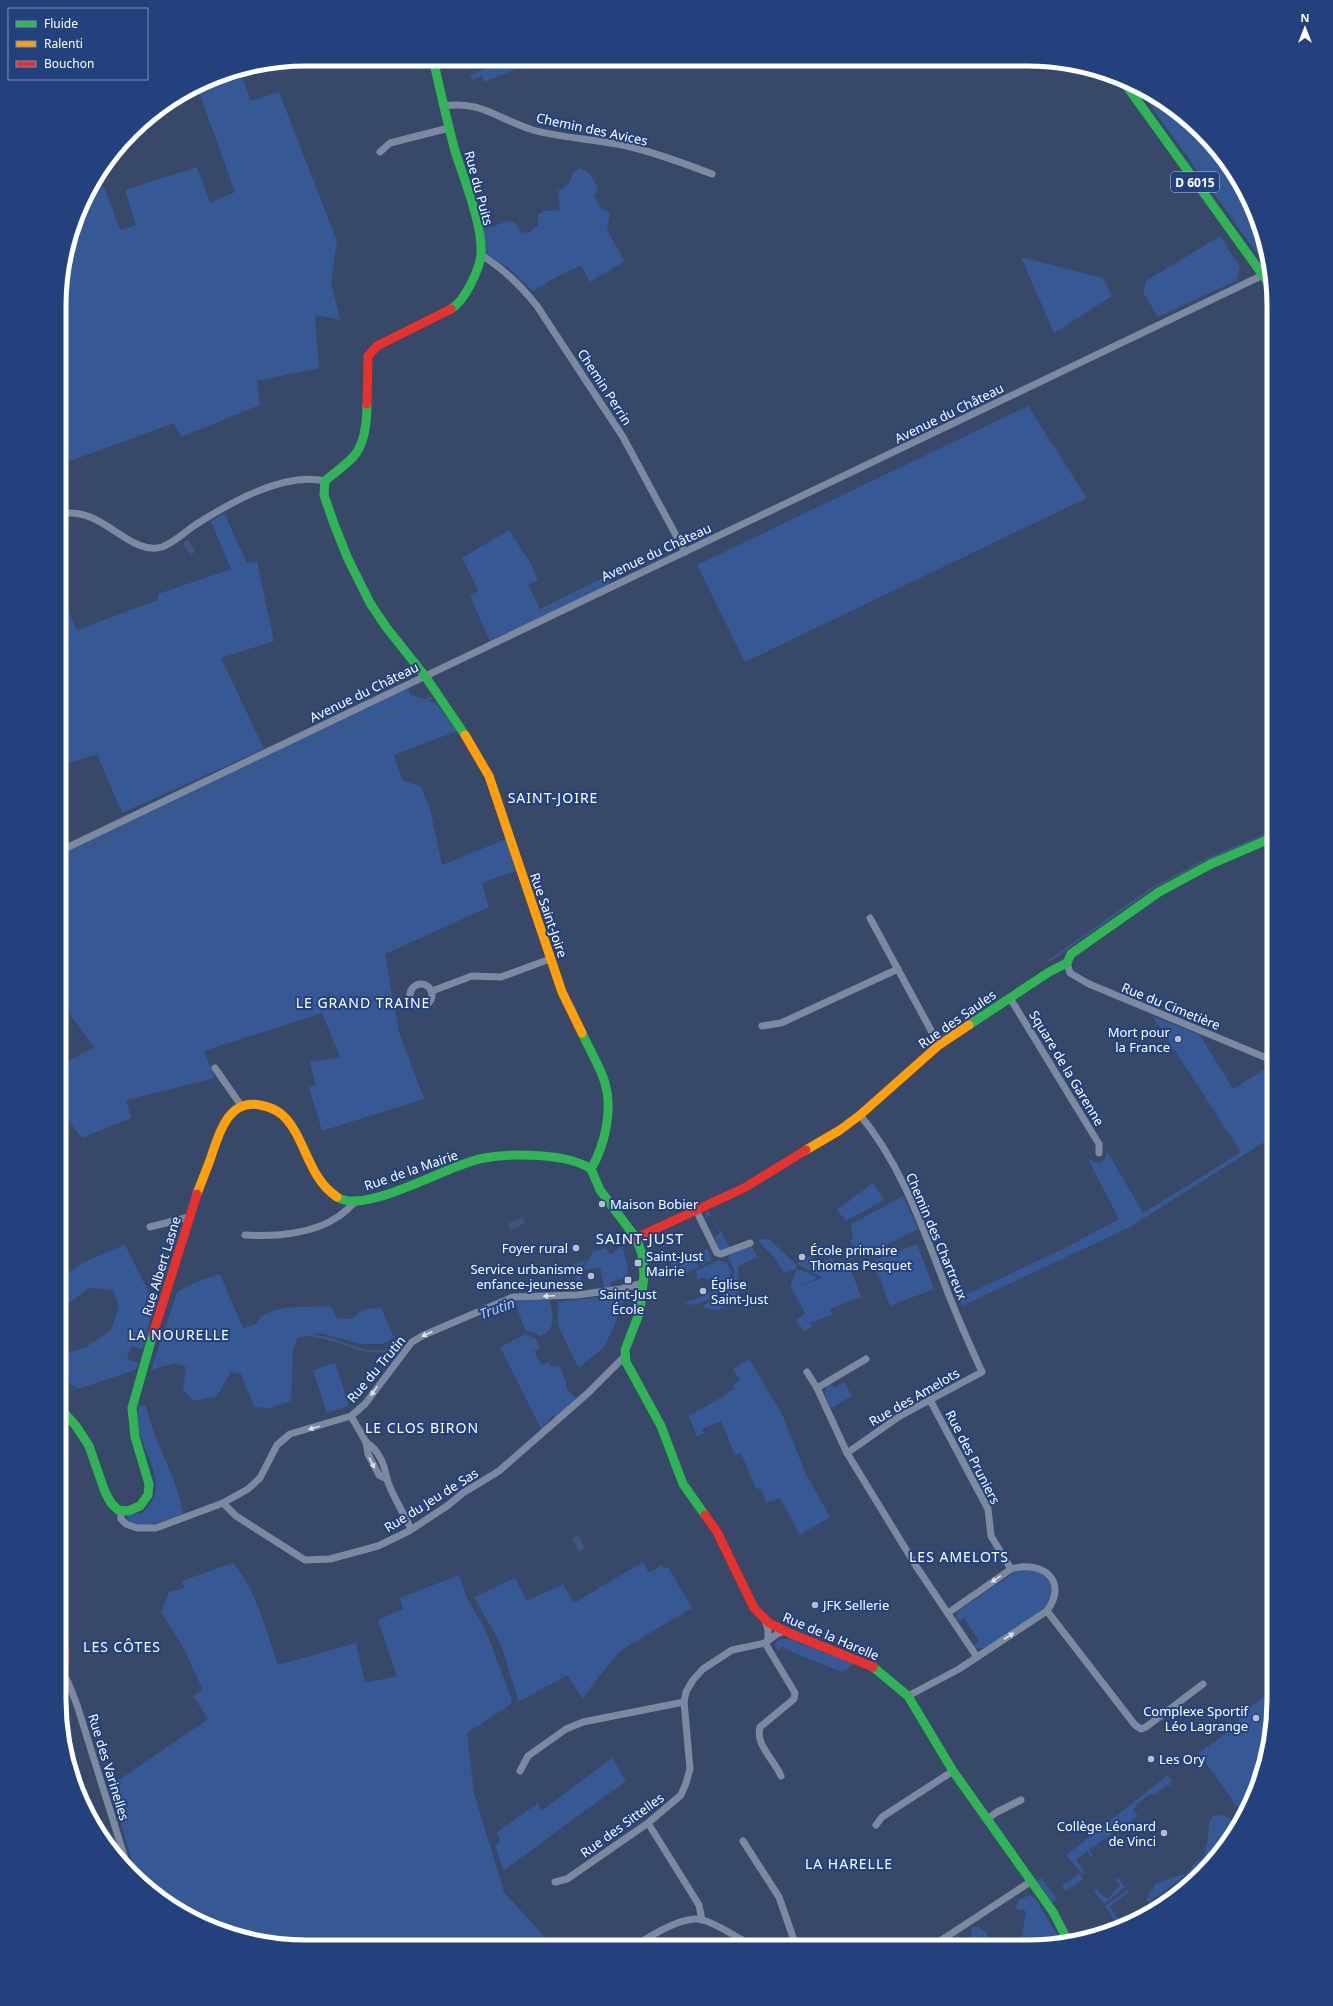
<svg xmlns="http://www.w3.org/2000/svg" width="1333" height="2006" font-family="'Noto Sans',sans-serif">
<rect width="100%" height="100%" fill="#374869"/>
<g fill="#365894">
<path d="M503,60H538L484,82L482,76L472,80L470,76Z"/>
<path d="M240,72L251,101L279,92L337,241L331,282L340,320L322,316L315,317L319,368L257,381L260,405L181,437L174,423L70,461L64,453L61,442V274L85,197L90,190L104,186L120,230L136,225L125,190L197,167L210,203L235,192L197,87L212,78Z"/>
<path d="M1137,87L1177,110L1182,115L1256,216L1266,266Z"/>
<path d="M580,168L590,174L598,189L594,195L601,208L610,213L607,230L625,261L590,282L581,266L558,276L533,291L507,267L486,254L483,229C494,227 503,221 514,221L521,232L529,233L538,225V214L545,211L560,210L558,191L569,184L573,172Z"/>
<path d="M1220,236L1240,267L1236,281L1158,317L1143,292L1146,281Z"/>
<path d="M1021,257L1103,278L1112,296L1054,333Z"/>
<path d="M1028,406L1087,498L745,662L697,565Z"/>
<path d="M224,513L247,563L257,562L274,641L221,658L264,749L122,813L97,754L60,766L61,596L77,630L158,600V594L231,569L211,521Z"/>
<path d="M509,530L531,564L538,580L528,585L540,609L607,576L610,584L490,641L470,596L478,590L462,558Z"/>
<path d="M409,688V694L437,704L457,731L394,755L402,780L421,787L430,809L442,865L506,839L516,871L482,883L489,907L385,954L399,1032L424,1099L322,1131L309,1087L315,1085L310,1062L340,1057L322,1013L204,1051L215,1078L126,1100L131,1118L82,1138L60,1110V1066L94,1047L60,1002V855Z"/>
<path d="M1152,1016L1200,1035L1233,1089L1271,1065L1274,1066V1136L1130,1227L962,1306L959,1298L1065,1248L1119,1219L1088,1159L1099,1163L1105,1159L1107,1151L1143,1213L1241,1152Z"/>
<path d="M873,1183L884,1200L846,1221L837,1210Z"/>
<path d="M903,1196L918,1229L861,1258L850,1241L853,1238L851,1224Z"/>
<path d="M709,1211L731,1249L723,1252L718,1250L715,1236L720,1233L711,1215L705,1218V1213Z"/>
<path d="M762,1239H769L796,1264L797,1269L784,1273L773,1256L758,1241Z"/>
<path d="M917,1244L934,1289L890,1306L873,1261Z"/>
<path d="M125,1245L154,1303L143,1349L131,1346L127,1359L139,1363L135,1370L78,1389L62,1378L59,1380L60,1355L86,1347L111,1330L119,1307L113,1290L89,1288L67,1304L60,1306V1279C78,1264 102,1253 125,1245Z"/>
<path d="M751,1245L758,1257L738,1266L739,1294L723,1304L724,1308L718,1310L704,1308V1305L721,1295L734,1282V1269L728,1259L729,1255Z"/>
<path d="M622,1246L627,1264L628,1277L610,1282L611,1286L604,1288L600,1267L581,1271L594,1251L606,1248L610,1255Z"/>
<path d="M706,1248L712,1260L702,1265L693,1256L705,1251Z"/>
<path d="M810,1256H813L812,1261L818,1265L831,1258L836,1262L835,1269L838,1272L850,1267L861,1297L830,1309L832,1315L810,1323L812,1327L804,1331L796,1320L805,1313L790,1286L796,1271L801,1270L818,1278L797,1287L822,1278L798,1264L800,1261Z"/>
<path d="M677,1257L680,1263L691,1258L699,1267L684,1274L679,1265L672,1268L670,1261Z"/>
<path d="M586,1260L579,1272L584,1291L579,1292L572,1265Z"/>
<path d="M719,1260L726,1263L731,1270L728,1284C717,1296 703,1305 686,1305L685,1303L720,1289L715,1276L706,1280L705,1277L697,1280L696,1271Z"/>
<path d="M220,1274L243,1328L256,1324C267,1302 310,1308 331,1306L337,1318L351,1319L363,1310L381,1307L394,1338L382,1344H360L320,1333L298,1338L293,1349L291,1401L270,1408L254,1407L241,1374L231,1372L217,1396L194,1401L183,1390L186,1367L175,1363L151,1370L177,1292L198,1281Z"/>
<path d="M627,1291L614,1327L604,1347L580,1367L577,1365L561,1332L558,1324V1302L592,1298Z"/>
<path d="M526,1300H550C552,1317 558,1327 541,1336L525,1330L515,1302Z"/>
<path d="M526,1334L536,1339L540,1348L534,1351L542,1365L548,1362L551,1367L560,1366L566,1382L567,1389L577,1399L557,1417L552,1416L542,1431L500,1347Z"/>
<path d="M749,1359L782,1414L805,1472L830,1517L800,1535L780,1498L766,1503L762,1491L755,1487L741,1453L735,1455L721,1421L702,1429L704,1433L697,1437L689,1416L735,1389L733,1385L740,1380L733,1369Z"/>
<path d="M335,1363L349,1406L327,1413L313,1370Z"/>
<path d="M844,1382L852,1396L831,1408L825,1395L826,1388L831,1383L834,1388Z"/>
<path d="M139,1405L146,1406C154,1443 177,1476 183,1514C170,1518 135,1535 127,1517L130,1514L142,1513C174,1484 141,1454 137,1421C136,1416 138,1410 139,1405Z"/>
<path d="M643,1562L649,1573L662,1565L664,1569L668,1567L692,1608L620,1651L593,1684L583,1699L567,1675L519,1702L501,1645L474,1597L515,1578L527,1601L563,1584L574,1603Z"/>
<path d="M232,1563C254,1583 268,1636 278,1665L356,1643L365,1683L397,1676L378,1620L403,1609L400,1598L459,1575L467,1598L486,1631L512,1700L511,1704L467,1733L474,1793L504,1892L553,1946L274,1945L212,1928L156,1896L136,1876L110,1786L208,1719L193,1696L203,1690L182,1645L161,1612L169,1592L184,1588L182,1581Z"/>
<path d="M1027,1568L1047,1575C1050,1583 1054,1591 1051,1599C1045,1613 999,1639 984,1648H976L973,1645L979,1641L964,1618L958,1622L956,1616L958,1611L1017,1571Z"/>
<path d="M781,1639H790L854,1664L842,1672L794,1653L783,1647L777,1651L775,1645L776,1642Z"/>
<path d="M1273,1690V1716L1255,1794L1243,1815L1199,1753L1233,1728L1239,1721V1715Z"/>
<path d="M612,1758L626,1781L503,1871L495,1845L500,1841L497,1832L537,1804L542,1810Z"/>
<path d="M1168,1775L1173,1783L1169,1782L1171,1786L1167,1785L1154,1795L1152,1793L1135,1805L1136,1807L1133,1810L1138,1816L1089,1850L1093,1855L1091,1857L1087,1851L1076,1860L1084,1872L1082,1874L1066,1855Z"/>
<path d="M1221,1815L1230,1818L1237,1826L1225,1847L1149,1902L1146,1899L1156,1883L1187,1873L1196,1862L1203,1857L1208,1840L1209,1822L1213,1816Z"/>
<path d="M1079,1873L1083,1879L1066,1891L1062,1886Z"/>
<path d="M1041,1878L1057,1899L1053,1903L1037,1881Z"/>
<path d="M1118,1878L1125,1887L1104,1904L1094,1891L1096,1888L1102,1895L1108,1899L1120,1885L1115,1880Z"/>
<path d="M1128,1890L1129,1892L1109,1907L1119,1920L1116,1922L1105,1906Z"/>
<path d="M1030,1895L1036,1899L1060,1940L1020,1947L1026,1911L1016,1909L1018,1900Z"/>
<path d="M972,1927H979L987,1934V1947H980V1941L970,1940Z"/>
<path d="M958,1935L960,1938L959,1947H940Z"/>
</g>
<g fill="#3f5680">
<path d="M187,540L189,541L195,551L191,556L184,546V542Z"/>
<path d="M522,1217L525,1223L511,1230L508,1224Z"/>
<path d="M578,1535L585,1548L579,1552L572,1538Z"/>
</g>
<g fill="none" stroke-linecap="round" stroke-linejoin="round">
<g stroke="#3f5680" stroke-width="2.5">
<path d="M60,861L324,737L353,724L381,718L389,712L431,698"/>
<path d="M1049,961L1151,889L1206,860L1274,831"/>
<path d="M299,1333L326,1338L366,1351H391L400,1348"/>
<path d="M59,1367C71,1367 82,1372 94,1369C106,1365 113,1353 127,1354"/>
</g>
<g stroke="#7c89a0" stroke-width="7">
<path d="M444,106C482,100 499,120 533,130C565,139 599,139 631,147C659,154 686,164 712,174"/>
<path d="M380,152L390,143L449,128"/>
<path d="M481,255C503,268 521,286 537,306L623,437L685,552"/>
<path d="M61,514C102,505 129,557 162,547C173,543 185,532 195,525C228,504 284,471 325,481"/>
<path d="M60,851L1263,275"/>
<path d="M870,918L939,1045"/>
<path d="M1067,963L1070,973L1089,984L1274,1061"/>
<circle cx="421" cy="995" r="11"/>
<path d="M432,991L472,976L501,977L550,959"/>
<path d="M1010,998L1099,1144V1153"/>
<path d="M762,1026L781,1023L898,969"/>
<path d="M215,1068L242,1107"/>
<path d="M860,1115C901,1164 922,1226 945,1285C956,1315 969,1343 982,1372L900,1416L847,1453L916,1566L977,1657"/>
<path d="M696,1210L717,1253L721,1254L750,1243"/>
<path d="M150,1227L189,1217"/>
<path d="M245,1235C275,1237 314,1234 339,1216C345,1212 350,1207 355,1202"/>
<path d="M807,1372L817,1388L847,1453"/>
<path d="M817,1388L866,1359"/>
<path d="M930,1400L988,1509L991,1536L1011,1569"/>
<path d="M351,1416L366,1442L368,1454L379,1475L387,1479"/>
<path d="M366,1442C379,1451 384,1463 387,1479C389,1489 406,1518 411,1529"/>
<path d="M223,1503L236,1516L305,1560L330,1559L378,1546L409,1531L447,1506L463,1493L499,1471L588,1393L625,1356"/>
<path d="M121,1510V1519L126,1524L137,1528H156L223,1503L248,1489L260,1478L277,1445L290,1434L351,1416L365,1404L412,1342L424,1335L513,1297L577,1295L621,1289L643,1283"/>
<path d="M1047,1611L1135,1725L1141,1729L1146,1727L1203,1684"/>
<path d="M765,1619L768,1630V1640"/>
<path d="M765,1643L795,1693L794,1699L760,1727C755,1745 774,1759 781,1776"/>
<path d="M63,1674L68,1682L77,1705L128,1868"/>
<path d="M908,1696L959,1669L1047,1611C1069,1580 1042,1560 1011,1569L948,1613"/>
<path d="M520,1771L528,1756L566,1729L583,1722L684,1702L686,1692L693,1680L703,1669L732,1650L765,1643L777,1634L785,1631"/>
<path d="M987,1819L997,1812L1021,1800"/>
<path d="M648,1823L699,1905L702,1920"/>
<path d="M876,1825L882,1817L953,1771"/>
<path d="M743,1841L779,1897L796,1946"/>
<path d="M555,1882L567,1879L648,1823L681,1795L686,1783L690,1769L684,1702"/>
<path d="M635,1946C650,1936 685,1914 703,1920C720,1925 737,1938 753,1946"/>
<path d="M931,1947L1030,1882"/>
</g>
<g stroke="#30b455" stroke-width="9">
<path d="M433,59C440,90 447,121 455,151C464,179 483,226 481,254C480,269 464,302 451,309"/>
<path d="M1121,78L1270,285"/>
<path d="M367,404C367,420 365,443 354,456C346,465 334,473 325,481L324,495L334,524L348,559L370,603L386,627L425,676L465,735"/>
<path d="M969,1025L1049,972L1067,963L1071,954L1159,892L1211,864L1274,837"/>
<path d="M582,1033C589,1049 600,1066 605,1083C613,1110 605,1145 591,1169"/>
<path d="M591,1169L600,1190L636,1238L642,1254L644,1275L640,1311L625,1350L626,1362L661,1426L683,1484L705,1515"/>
<path d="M337,1197C366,1216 450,1163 484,1158C512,1153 567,1153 591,1169"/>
<path d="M59,1407L76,1426L89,1446L105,1492L111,1503L118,1510L128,1511L140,1506L148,1495L149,1484L135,1437L132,1408L153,1334"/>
<path d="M873,1667L908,1696L953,1771L1053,1912L1067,1939"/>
</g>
<g stroke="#ff9f0a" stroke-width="9">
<path d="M465,735L489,776L562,992L582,1033"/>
<path d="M806,1150L840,1130L860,1115L939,1045L969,1025"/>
<path d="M197,1194C201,1183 206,1171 210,1160C218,1137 227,1098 260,1105C276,1108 285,1115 293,1128C308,1152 312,1180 337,1197"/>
</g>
<g stroke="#e5322d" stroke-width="9">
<path d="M367,404L368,356L377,346L451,309"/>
<path d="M636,1238L744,1188L806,1150"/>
<path d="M153,1334L197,1194"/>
<path d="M705,1515L717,1532L754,1608L769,1623L789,1633L873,1667"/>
<path d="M59,1620C69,1647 64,1674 59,1701"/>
</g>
</g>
<defs><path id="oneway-solid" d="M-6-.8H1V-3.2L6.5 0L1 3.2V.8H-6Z"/></defs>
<g fill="#dee2e7">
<use href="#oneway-solid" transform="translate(549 1296) rotate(178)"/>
<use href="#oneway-solid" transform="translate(427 1334) rotate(155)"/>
<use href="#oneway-solid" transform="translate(374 1391) rotate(125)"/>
<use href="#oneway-solid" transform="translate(314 1428) rotate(164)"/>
<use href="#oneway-solid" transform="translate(372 1463) rotate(62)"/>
<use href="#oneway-solid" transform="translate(996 1579) rotate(146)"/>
<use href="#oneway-solid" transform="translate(1009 1636) rotate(-33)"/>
</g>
<g fill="#b9bfca" stroke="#23427d" stroke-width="1.5">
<circle cx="1178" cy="1039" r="4"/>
<circle cx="602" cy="1204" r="4"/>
<circle cx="576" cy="1248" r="4"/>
<circle cx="802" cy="1257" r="4"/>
<rect x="634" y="1259" width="8" height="8" rx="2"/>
<circle cx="591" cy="1276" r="4"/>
<rect x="624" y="1276" width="8" height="8" rx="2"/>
<circle cx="703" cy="1291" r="4"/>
<circle cx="815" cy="1605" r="4"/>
<circle cx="1256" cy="1718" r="4"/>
<circle cx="1151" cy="1759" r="4"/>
<circle cx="1164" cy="1833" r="4"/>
</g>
<g text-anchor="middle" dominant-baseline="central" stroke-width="4" stroke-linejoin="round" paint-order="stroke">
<rect fill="#23427d" stroke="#bdc6d8" stroke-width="1" x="1171" y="172" width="48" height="20" rx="3"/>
<g font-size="12" font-weight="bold" fill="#fff">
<text x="1195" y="182">D 6015</text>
</g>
<g font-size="13" fill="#fff" stroke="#23427d">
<text transform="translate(592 129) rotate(12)">Chemin des Avices</text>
<text transform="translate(479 188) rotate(75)">Rue du Puits</text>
<text transform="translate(605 387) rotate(57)">Chemin Perrin</text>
<text transform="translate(949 413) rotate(-26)">Avenue du Château</text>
<text transform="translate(656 552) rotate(-25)">Avenue du Château</text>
<text transform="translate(364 692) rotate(-26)">Avenue du Château</text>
<text transform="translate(549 915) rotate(71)">Rue Saint-Joire</text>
<text transform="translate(1171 1006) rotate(22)">Rue du Cimetière</text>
<text transform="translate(957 1019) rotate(-35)">Rue des Saules</text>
<text transform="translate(1067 1068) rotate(59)">Square de la Garenne</text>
<text transform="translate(411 1170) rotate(-19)">Rue de la Mairie</text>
<text transform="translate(937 1236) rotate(67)">Chemin des Chartreux</text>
<text transform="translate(161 1266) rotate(-73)">Rue Albert Lasne</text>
<text transform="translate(376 1369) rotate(-50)">Rue du Trutin</text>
<text transform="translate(914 1397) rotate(-30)">Rue des Amelots</text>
<text transform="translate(973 1457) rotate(63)">Rue des Pruniers</text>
<text transform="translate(431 1500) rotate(-32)">Rue du Jeu de Sas</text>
<text transform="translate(831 1636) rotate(23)">Rue de la Harelle</text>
<text transform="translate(109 1767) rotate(73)">Rue des Varinelles</text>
<text transform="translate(622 1825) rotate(-36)">Rue des Sittelles</text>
</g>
<g font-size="13" fill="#fff" stroke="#23427d" text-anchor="start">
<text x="1170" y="1032" text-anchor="end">Mort pour<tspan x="1170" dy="15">la France</tspan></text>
<text x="610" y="1204">Maison Bobier</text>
<text x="568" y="1248" text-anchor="end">Foyer rural</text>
<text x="810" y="1250">École primaire<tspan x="810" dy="15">Thomas Pesquet</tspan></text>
<text x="646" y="1256">Saint-Just<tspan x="646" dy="15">Mairie</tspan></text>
<text x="583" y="1269" text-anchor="end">Service urbanisme<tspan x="583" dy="15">enfance-jeunesse</tspan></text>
<text x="711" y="1284">Église<tspan x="711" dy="15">Saint-Just</tspan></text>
<text x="628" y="1294" text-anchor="middle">Saint-Just<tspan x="628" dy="15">École</tspan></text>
<text x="823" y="1605">JFK Sellerie</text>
<text x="1248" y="1711" text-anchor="end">Complexe Sportif<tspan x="1248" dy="15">Léo Lagrange</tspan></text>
<text x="1159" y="1759">Les Ory</text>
<text x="1156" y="1826" text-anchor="end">Collège Léonard<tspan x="1156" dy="15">de Vinci</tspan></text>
</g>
<g font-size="14" letter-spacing="1" fill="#fff" stroke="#23427d">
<text x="553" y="797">SAINT-JOIRE</text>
<text x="363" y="1002">LE GRAND TRAINE</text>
<text x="179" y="1334">LA NOURELLE</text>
<text x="422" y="1427">LE CLOS BIRON</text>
<text x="959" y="1556">LES AMELOTS</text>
<text x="122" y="1646">LES CÔTES</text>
<text x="849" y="1863">LA HARELLE</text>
</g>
<g font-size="14" font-style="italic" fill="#b2c8ed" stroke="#23427d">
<text transform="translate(497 1308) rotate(-20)">Trutin</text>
</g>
<g font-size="15" letter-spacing="1" fill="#fff" stroke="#23427d">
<text x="640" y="1238">SAINT-JUST</text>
</g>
</g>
<path d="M0 0H1333V2006H0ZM306 66H1027A240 240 0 0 1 1267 306V1700A240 240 0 0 1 1027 1940H306A240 240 0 0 1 66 1700V306A240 240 0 0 1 306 66Z" fill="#23427d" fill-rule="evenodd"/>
<path fill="none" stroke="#fff" stroke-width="5" d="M306 66H1027A240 240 0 0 1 1267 306V1700A240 240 0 0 1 1027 1940H306A240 240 0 0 1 66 1700V306A240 240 0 0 1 306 66Z"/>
<rect x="8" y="8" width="140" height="72" fill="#23427d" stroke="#7b8eb1"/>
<rect x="16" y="21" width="20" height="6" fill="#30b455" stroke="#7b8eb1"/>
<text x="44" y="28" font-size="12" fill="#ffffff">Fluide</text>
<rect x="16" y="41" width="20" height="6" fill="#ff9f0a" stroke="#7b8eb1"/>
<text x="44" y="48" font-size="12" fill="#ffffff">Ralenti</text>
<rect x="16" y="61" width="20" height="6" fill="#e5322d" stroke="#7b8eb1"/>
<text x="44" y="68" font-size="12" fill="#ffffff">Bouchon</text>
<g transform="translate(1305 28)" stroke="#23427d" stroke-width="3" paint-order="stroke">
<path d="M0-3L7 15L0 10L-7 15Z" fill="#ffffff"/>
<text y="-6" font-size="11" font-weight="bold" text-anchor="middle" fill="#ffffff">N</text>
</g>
</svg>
